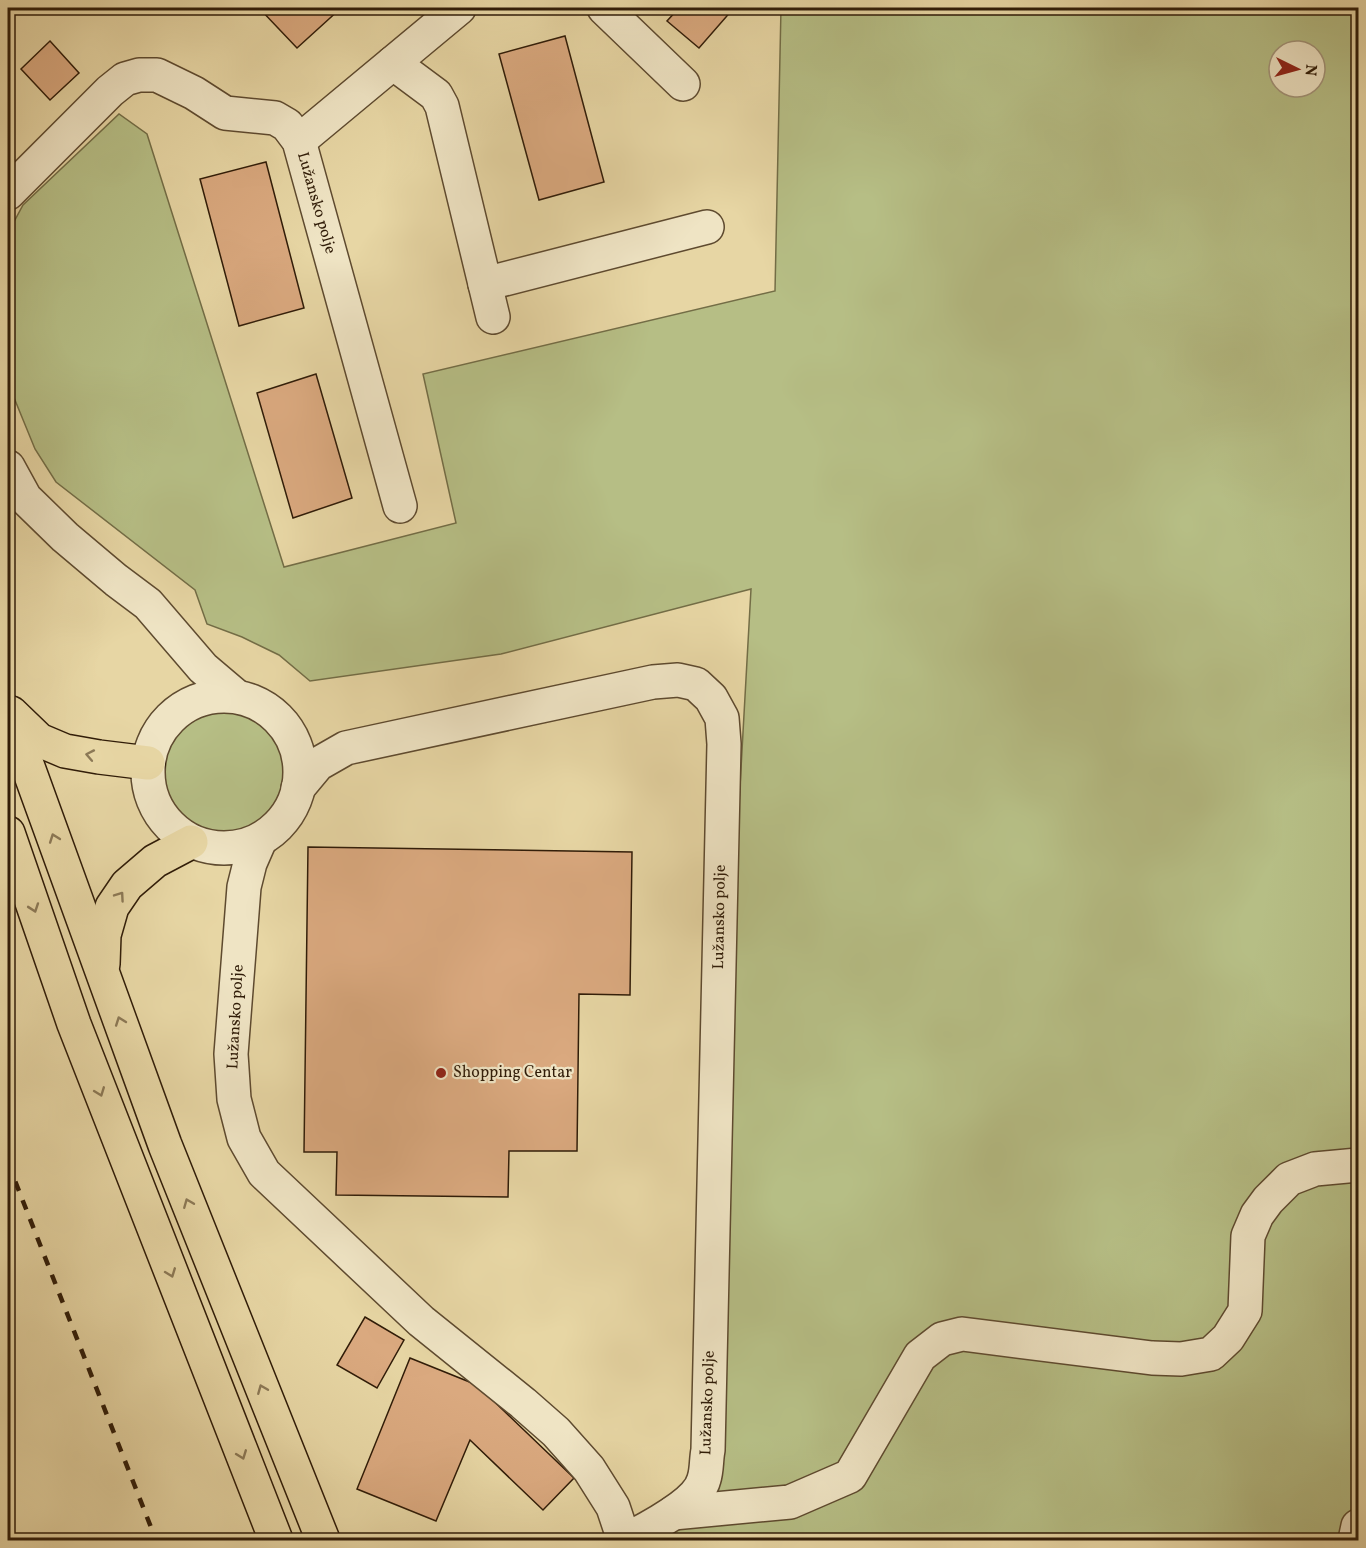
<svg xmlns="http://www.w3.org/2000/svg" width="1366" height="1548" font-family="Vollkorn,serif">
<rect width="100%" height="100%" fill="#e7d6a4"/>
<filter id="stains"><feTurbulence type="fractalNoise" baseFrequency=".00333" numOctaves="4"/><feColorMatrix values="0 0 0 0 .2 0 0 0 0 .09 0 0 0 0 .02 0 0 0 .5 -.17"/></filter>
<radialGradient id="worn" r=".72"><stop offset=".6" stop-color="#630" stop-opacity="0"/><stop offset="1" stop-color="#630" stop-opacity=".3"/></radialGradient>
<g fill="#b6be85" stroke="#736d46" stroke-width="1.5" fill-rule="evenodd">
<path d="M781,8H1358V1540H633L701,1486L751,589L501,654L310,681L279,655L242,637L207,624L195,590L56,482L35,449L8,383V233L23,205L119,114L147,134L284,567L456,523L423,374L775,291ZM1279,51H1315V87H1279Z"/>
<circle cx="226" cy="771" r="63"/>
</g>
<g fill="#daa97f" stroke="#301c08" stroke-width="1.5">
<path d="M259,8H341L297,48Z"/>
<path d="M679,8H731L733,9L699,48L667,21Z"/>
<path d="M565,36L604,182L539,200L499,54Z"/>
<path d="M50,41L79,73L50,100L21,69Z"/>
<path d="M266,162L304,308L239,326L200,179Z"/>
<path d="M316,374L352,498L293,518L257,393Z"/>
<path d="M308,847L632,852L630,995L579,994L577,1151H509L508,1197L336,1195L337,1152H304Z"/>
<path d="M365,1317L404,1340L377,1388L337,1365Z"/>
<path d="M410,1358L477,1385L574,1478L543,1510L470,1440L436,1521L357,1489Z"/>
</g>
<g fill="none" stroke-linecap="round" stroke-linejoin="round">
<g stroke="#5e4a2f" stroke-width="36">
<g id="minor">
<path d="M604,8L683,84"/>
<path d="M393,63L436,95L442,106L493,317"/>
<path d="M299,141L459,8"/>
<path d="M8,193L110,91L125,79L139,75H157L194,93L225,113L275,118L287,125L299,141L400,506"/>
<path d="M485,284L707,227"/>
<path d="M8,467L25,498L65,537L116,580L148,604L203,668L236,696"/>
<circle cx="224" cy="772" r="76"/>
<path d="M298,788L318,764L346,748L653,682L678,680L696,684L711,698L722,718L724,744L708,1450C706,1460 707,1470 704,1479C698,1504 648,1528 626,1540"/>
<path d="M260,840L250,863L244,887L231,1054L234,1099L244,1138L264,1173L421,1321L523,1403L556,1432L589,1469L613,1507L624,1540"/>
<path d="M673,1513L790,1502L850,1476L920,1356L942,1339L962,1334L1152,1358L1181,1359L1211,1354L1228,1338L1245,1311L1248,1236L1257,1215L1268,1200L1289,1179L1315,1169L1358,1165"/>
<path d="M1355,1540L1358,1526"/>
</g>
</g>
<g stroke="#301c08" stroke-width="36">
<g id="highway">
<path d="M8,712L165,1145L323,1540"/>
<path d="M11,713L39,740L65,751L99,757L148,763"/>
<path d="M8,833L74,1024L276,1540"/>
<path d="M103,964L104,935L112,907L127,885L155,861L191,842"/>
</g>
</g>
<use href="#minor" stroke="#efe4c4" stroke-width="33"/>
<use href="#highway" stroke="#e7d6a4" stroke-width="33"/>
<path stroke="#301c08" stroke-width="4.5" stroke-dasharray="10 10" stroke-linecap="butt" d="M8,1163L156,1540"/>
</g>
<defs><path id="oneway-chevron" d="M-2-3.5L2.5 0L-2 3.5" fill="none" stroke-width="1.6" stroke-linecap="round" stroke-linejoin="round" transform="scale(1.5)"/></defs>
<g stroke="#8c7956">
<use href="#oneway-chevron" transform="translate(90 755) rotate(-169)"/>
<use href="#oneway-chevron" transform="translate(54 838) rotate(-110)"/>
<use href="#oneway-chevron" transform="translate(120 896) rotate(-55)"/>
<use href="#oneway-chevron" transform="translate(34 908) rotate(71)"/>
<use href="#oneway-chevron" transform="translate(120 1021) rotate(-110)"/>
<use href="#oneway-chevron" transform="translate(100 1092) rotate(69)"/>
<use href="#oneway-chevron" transform="translate(188 1203) rotate(-112)"/>
<use href="#oneway-chevron" transform="translate(171 1273) rotate(69)"/>
<use href="#oneway-chevron" transform="translate(262 1389) rotate(-112)"/>
<use href="#oneway-chevron" transform="translate(242 1455) rotate(69)"/>
</g>
<circle fill="#8f2418" stroke="#efe4c4" stroke-width="2" cx="441" cy="1073" r="6"/>
<g text-anchor="middle" dominant-baseline="central" stroke-width="4.5" stroke-linejoin="round" paint-order="stroke">
<g font-size="16" fill="#301c08" stroke="#efe4c4">
<text transform="translate(316 203) rotate(74)">Lužansko polje</text>
<text transform="translate(720 917) rotate(-89)">Lužansko polje</text>
<text transform="translate(236 1017) rotate(-87)">Lužansko polje</text>
<text transform="translate(708 1403) rotate(-88)">Lužansko polje</text>
</g>
<g font-size="16" fill="#301c08" stroke="#efe4c4" text-anchor="start">
<text x="453" y="1073">Shopping Centar</text>
</g>
</g>
<rect width="1366" height="1548" fill="none" stroke="#e7d6a4" stroke-width="30"/>
<rect x="9" y="9" width="1348" height="1530" fill="none" stroke="#301c08" stroke-width="3"/>
<rect x="15" y="15" width="1336" height="1518" fill="none" stroke="#301c08" stroke-width="1.5"/>
<g transform="translate(1297 69) rotate(95)"><circle r="28" fill="#efe4c4" stroke="#a39479" stroke-width="1.5"/>
<path d="M0-4.5L10 22L0 15L-10 22Z" fill="#8f2418"/>
<text y="-9" font-size="16" font-weight="bold" text-anchor="middle" fill="#301c08">N</text>
</g>
<rect width="100%" height="100%" filter="url(#stains)"/>
<rect width="100%" height="100%" fill="url(#worn)"/>
</svg>
